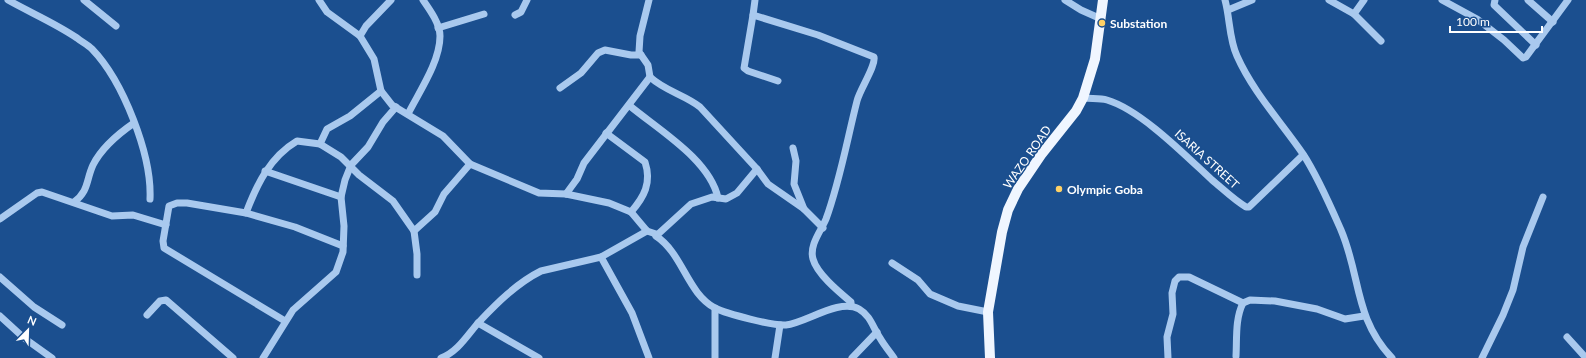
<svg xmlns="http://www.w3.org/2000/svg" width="1586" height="358" font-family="Lato,sans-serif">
<rect width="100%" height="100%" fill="#1b4f8f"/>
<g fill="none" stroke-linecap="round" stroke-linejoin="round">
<g stroke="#a9c9ee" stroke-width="7">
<path d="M8,0C31,13 55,23 77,38C82,42 88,45 92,49C123,81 152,155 150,199"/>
<path d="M84,0L116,26"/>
<path d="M319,0L327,12L360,36L374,59L381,91L392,105L443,136L470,164L539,193L566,194L609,203L631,212L647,231L656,234V236C683,254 687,293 715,308C727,314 773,326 786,325C806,323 839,298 859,309C871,316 873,328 880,338C884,345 889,351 894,358"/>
<path d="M649,0L640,36L639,52L648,65L650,77C665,91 685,95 700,107L757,169L768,184L804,209L823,228"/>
<path d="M1065,0L1081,10L1099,18"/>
<path d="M1225,0C1230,18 1229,39 1237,56C1253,92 1281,122 1303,154C1318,177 1330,205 1341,230C1361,277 1354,318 1392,358"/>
<path d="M1329,0L1354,14L1381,41"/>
<path d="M1442,0L1477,19L1504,40L1523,58L1526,57L1568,0"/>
<path d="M1495,0L1494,5L1536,45"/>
<path d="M1528,0L1553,22"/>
<path d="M1228,10L1252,0"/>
<path d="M1354,14L1364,0"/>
<path d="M515,15L521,12L527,0"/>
<path d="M753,15L755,0"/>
<path d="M438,28L484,14"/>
<path d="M360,36L366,26L391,0"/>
<path d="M778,81L748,71L744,68L753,15L818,35L874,57C876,66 860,89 857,101C847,140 840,181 826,219C821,231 809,245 813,259C817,274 839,292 851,302V306"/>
<path d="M560,88L581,73L598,53L605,50L631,55H641"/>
<path d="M1083,98C1091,99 1100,98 1107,100C1141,110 1186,156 1212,180C1223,189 1234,200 1246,207H1249L1303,155"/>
<path d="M630,106C659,130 710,160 718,198"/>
<path d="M408,114C419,92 440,62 440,36C440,24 430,10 423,0"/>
<path d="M606,133L645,162C652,183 644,197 631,212"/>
<path d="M320,144L327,129L350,116L381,91"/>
<path d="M793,148L796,161L794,184L804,209"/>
<path d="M265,171L341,197"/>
<path d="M566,194L577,179L584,163L650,77"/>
<path d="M74,202C89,191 86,180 93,165C102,147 118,134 134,123"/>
<path d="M246,213C257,184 270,157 297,141L320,144L341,157L359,175L393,201L414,231L435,212L444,194L470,164"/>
<path d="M0,219L37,193L42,192L112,216L133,215L166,225"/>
<path d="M414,231L417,254V275"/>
<path d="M656,236L691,204L712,197L726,199L737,193L757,169"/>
<path d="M601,257L632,313L649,358"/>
<path d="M892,263L918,280L930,294L958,306L988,312"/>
<path d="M0,277L34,307L62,325"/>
<path d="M147,315L160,301L166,300L233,358"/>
<path d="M0,316L24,338L52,358"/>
<path d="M285,321L164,248L163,241L169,206L177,203H187L246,213L295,227L343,246"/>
<path d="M478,323L539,358"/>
<path d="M1567,337L1586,358"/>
<path d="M1236,356C1237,338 1235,319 1243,303L1250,300L1275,301L1317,309L1345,319L1364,316"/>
<path d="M263,358L293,310L336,272L343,252L344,226L341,197L345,180L351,165L368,147L383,122L396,107"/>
<path d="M441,358C458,352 468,334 479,322C497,303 517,283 541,271L601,257L647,231"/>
<path d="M715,358V308"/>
<path d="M775,358L780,325"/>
<path d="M852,358L877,332"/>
<path d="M1168,358L1167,337L1173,314L1172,293L1175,281L1179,277H1189L1243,303"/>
<path d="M1482,358L1503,315L1513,290L1523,247L1543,197"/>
</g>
<path stroke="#f0f6ff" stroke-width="10" d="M990,358L988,312L1002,232L1008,210L1018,189L1041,155L1076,111L1083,98L1095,59L1103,0"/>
</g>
<g fill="#ffd166" stroke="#1b4f8f" stroke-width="1.5">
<circle cx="1102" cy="23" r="4"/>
<circle cx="1059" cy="189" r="4"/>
</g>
<g text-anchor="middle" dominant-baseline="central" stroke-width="3" stroke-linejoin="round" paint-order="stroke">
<g font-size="12" font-weight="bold" fill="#fff" stroke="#1b4f8f" text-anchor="start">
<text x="1110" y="23">Substation</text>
<text x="1067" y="189">Olympic Goba</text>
</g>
<g font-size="12" fill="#fff" stroke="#1b4f8f">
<text transform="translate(1027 157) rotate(-55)">WAZO ROAD</text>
<text transform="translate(1207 159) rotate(42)">ISARIA STREET</text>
</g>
</g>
<g transform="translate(28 330) rotate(23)" stroke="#1b4f8f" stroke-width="3" paint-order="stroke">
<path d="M0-3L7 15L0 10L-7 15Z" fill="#ffffff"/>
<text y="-6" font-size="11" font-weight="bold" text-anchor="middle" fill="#ffffff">N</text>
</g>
<path d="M1450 26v6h92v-6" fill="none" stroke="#ffffff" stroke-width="2"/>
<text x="1456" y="26" font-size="12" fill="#ffffff" stroke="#1b4f8f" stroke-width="3" paint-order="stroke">100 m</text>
</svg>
